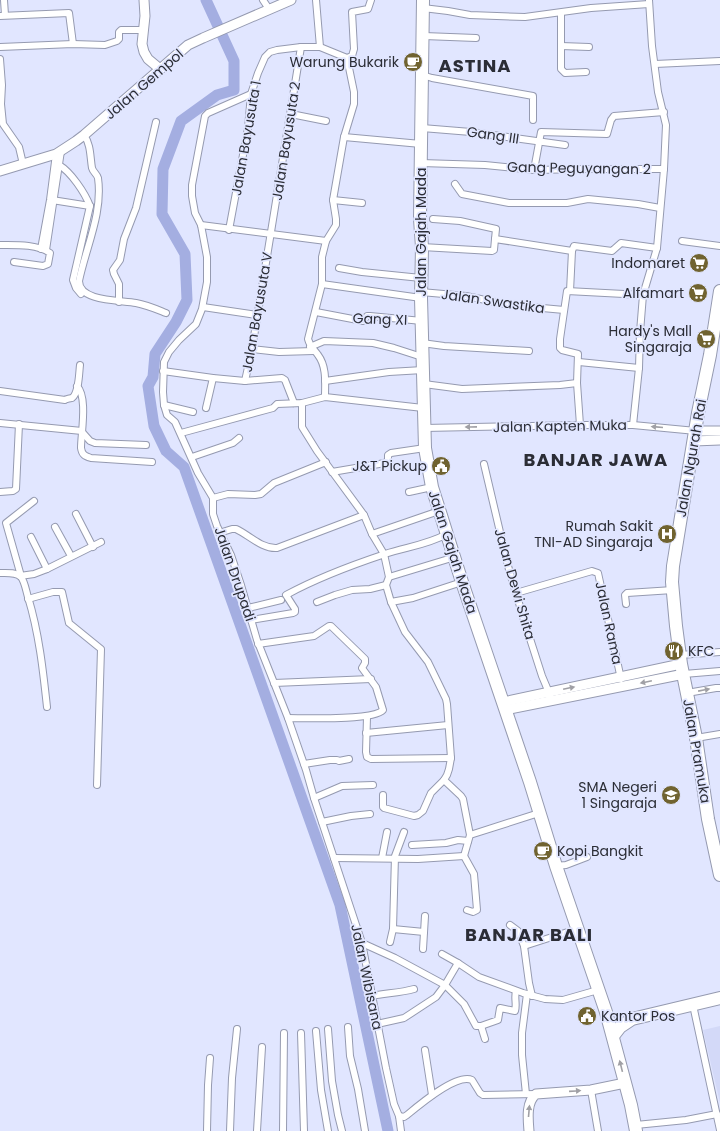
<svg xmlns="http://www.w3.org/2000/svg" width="720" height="1131" font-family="Poppins,sans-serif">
<rect width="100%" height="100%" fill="#e1e6ff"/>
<path fill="#d3d9f8" d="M720,1026V1103L703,1030Z"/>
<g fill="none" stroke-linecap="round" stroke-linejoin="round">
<path stroke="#a4aee1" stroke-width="11" d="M206,0L234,61V90L217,95L181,121L163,169L162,214L185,254L187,300L176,322L155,354L153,377L148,386L154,426L166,451L184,467L340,905L388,1131"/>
<g stroke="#959ab0" stroke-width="8">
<g id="street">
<path d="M4,0L5,15"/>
<path d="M263,0L269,9"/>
<path d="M316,0L320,47"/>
<path d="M423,8L448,11L470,15L525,17L591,8L649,4"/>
<path d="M561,13V69L565,73L586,72"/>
<path d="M0,16L69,13L73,44"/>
<path d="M424,36L476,38"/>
<path d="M561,46L589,47"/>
<path d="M0,47L73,44L105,45L117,41L119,39V32L121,30H144"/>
<path d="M347,58L352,56L354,49L352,12L368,9L371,0"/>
<path d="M0,59L2,85L1,104L3,124L19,147L23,164"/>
<path d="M655,64L720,61"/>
<path d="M422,75L432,78L533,96V120"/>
<path d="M251,94L208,113L205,116L192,185V196L195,213L201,225L207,257V282L202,309L196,324L179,340L169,352L164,362L163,392L164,405L167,415L175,422L198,473L213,498V514L217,526L231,555L241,585L257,640L288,718"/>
<path d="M291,114L326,121"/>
<path d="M422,128L471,132L565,145"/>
<path d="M84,135C91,145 90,156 92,168C93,172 97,174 98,178C103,213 86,247 79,281C79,302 121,300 136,303C147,305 156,309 166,313"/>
<path d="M344,137L421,144"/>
<path d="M421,163L485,165L534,170L587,169H664"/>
<path d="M59,165C71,172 85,193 90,206L73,280L76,288L81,294"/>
<path d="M534,170L541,132L607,134L611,120L614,116L664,112"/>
<path d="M455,184L462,194L509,203H567L588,199L638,204L660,208"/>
<path d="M52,200L90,206"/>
<path d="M333,200L362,203"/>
<path d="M433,219L460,221L496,229L495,239"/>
<path d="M201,225L326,241"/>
<path d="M229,230L248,128L251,94L258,73L265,57L270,52L277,50L301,47H320L347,58L354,92V104L344,137L333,200L336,219V225L326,241L322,257V284L308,339C310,347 314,349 318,355C327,367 325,383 325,397"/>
<path d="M682,241L720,246"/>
<path d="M0,245C16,245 37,244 50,253L48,264L43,266L14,262"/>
<path d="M422,247L492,251L494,250L495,239L572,251"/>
<path d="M41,249L50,200L56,154"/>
<path d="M46,250L61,151"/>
<path d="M339,268L362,272L421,278"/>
<path d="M322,284L421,298"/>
<path d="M570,291L572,251L574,246L612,251L621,243L657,248"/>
<path d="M421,292L466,296L510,305L564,310"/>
<path d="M119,302V284L114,274L113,270L120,260L124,239L136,208L156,122"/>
<path d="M203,307L257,315"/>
<path d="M316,312L363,321L367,316H370L422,321"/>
<path d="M422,343L444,346L529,351"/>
<path d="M310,347L324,341L373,343L394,348L422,357"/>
<path d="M252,349L279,352L314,351"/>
<path d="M579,362L639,368"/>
<path d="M163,371L213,378L245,381L282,378L285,380L294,403"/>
<path d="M245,381L252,349L301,47"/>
<path d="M325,381L389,372L423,370"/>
<path d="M424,384L462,389L560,385L577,383"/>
<path d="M77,386C88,397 81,433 81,448C82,455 85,456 91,458L152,462"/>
<path d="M0,391L65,400C66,399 71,398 72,398C79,393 79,373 80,365"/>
<path d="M302,403V427L317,451L364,515L372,534L384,554L389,577L386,585L391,602L405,632L428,662L446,699L447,704L451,758L449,769L447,775L444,780L431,793L423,811L418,815L414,816L384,808L383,807V795"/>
<path d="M164,405L193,412"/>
<path d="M206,408L213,378"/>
<path d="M0,423L82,431"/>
<path d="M580,425L577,383L578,354L562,350L560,348V339L567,291L643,295"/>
<path d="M633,425L639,368L640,332L643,295L657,248L664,169L666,125L658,92L652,46L649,0"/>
<path d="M424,428L580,425H633L696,431"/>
<path d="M82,432L90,441L95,443L146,445"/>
<path d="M181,433L273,408L277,404L302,403L325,397L423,408"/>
<path d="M192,457L233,443L239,438"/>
<path d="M484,464L508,566L524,620L542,676L550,695"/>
<path d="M332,472L385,463L388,460V455L391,453L425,448"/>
<path d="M0,492L13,491L16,489L19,424"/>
<path d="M409,492L432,487"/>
<path d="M213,498L228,494L255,495L261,494L274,483L326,462"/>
<path d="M76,514L93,547"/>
<path d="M55,527L71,556"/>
<path d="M219,533L232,529H236C249,535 262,549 277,548L364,515"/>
<path d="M372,534L439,511"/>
<path d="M31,537L47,569"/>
<path d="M0,573C6,573 16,572 21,577C25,582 26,591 28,597C39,633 43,670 47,707"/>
<path d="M20,576L34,574L47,569L101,542"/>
<path d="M21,576L6,523L34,501"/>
<path d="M389,577L455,557"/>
<path d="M516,593L592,571L598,573L621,679"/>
<path d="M28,599L53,592H62L69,623L101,649L97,785"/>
<path d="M317,602L335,595L352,590L370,589L386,585"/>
<path d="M391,602L413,598L462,582"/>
<path d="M626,604L625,595L627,593L673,590"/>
<path d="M248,608L281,600"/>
<path d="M251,620L293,613L295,612V609L286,595C317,578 352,565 385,554C406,547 427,545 447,534"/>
<path d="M258,644L314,636L329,626H331L365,659V663L362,668L376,687L383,710C373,721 305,718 288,718L306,770L314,798L362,943L386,1068L394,1104L399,1116L401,1131"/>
<path d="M680,655L720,652"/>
<path d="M684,674L720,671"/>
<path d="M274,683L371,679"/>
<path d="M687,693L716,688H720"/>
<path d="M367,717L366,752L367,757L371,759L451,758"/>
<path d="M366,733L448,725"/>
<path d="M696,738L720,734"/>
<path d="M304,764L330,760H337L339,761L349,759"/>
<path d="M444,780L461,796L463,799L470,835"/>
<path d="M314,798L342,786L373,785"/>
<path d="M322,822L351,816L370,814"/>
<path d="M412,845L446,843L458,840L468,841"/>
<path d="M464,856L470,835L539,813"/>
<path d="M464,856L474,874L477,910L473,912L467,910"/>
<path d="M334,858L418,859L464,856"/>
<path d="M382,858L387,832"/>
<path d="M556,866L566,865L587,857"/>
<path d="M510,925L518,931L524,946L529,983L532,996"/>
<path d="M393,929L424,932"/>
<path d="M390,942L393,929L395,856L404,832"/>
<path d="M362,943L395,958L445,985L464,1004L476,1026H481L485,1039"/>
<path d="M524,946L577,929"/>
<path d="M423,949L425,916"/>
<path d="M442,954L458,963L479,977L523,993L545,999L563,1000L598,990"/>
<path d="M371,996C386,993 400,993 414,989"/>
<path d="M693,1005L720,1130"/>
<path d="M377,1024L404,1018L436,997L445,985L458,963"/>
<path d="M481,1026L498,1020L500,1008L515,1011C517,1004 514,998 516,991"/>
<path d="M348,1027L350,1056L358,1089L365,1131"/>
<path d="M328,1029L332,1081L338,1115L342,1131"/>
<path d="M316,1031L321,1090L328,1131"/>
<path d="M301,1033L304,1131"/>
<path d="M425,1050L432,1095"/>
<path d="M591,1090L598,1131"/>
<path d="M526,1094L522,1055V1033L527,994"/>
<path d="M399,1116L404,1117L407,1115C419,1105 457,1073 472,1080L480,1093L483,1095L536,1094"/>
<path d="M636,1125L686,1120L717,1114"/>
<path d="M207,1131L208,1085L210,1058"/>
<path d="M230,1131L232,1078L237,1029"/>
<path d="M257,1131L262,1047"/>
<path d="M283,1131L284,1033"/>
</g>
</g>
<g stroke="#959ab0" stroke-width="11">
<g id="secondary">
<path d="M144,0L145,16L142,44L144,52L148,59L160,69"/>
<path d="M0,171L56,154L76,141L84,135L188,45L203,38L291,0"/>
<path d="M696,431H720"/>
<path d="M694,441L720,440"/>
<path d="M503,702L681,664"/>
<path d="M505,710L684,674"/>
<path d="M529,1131C528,1119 526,1102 536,1094L591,1090L625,1083"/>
</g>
</g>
<g stroke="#959ab0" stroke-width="14">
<g id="highway">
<path d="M423,0L421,144L420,219L422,247L421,298L425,448L432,487L462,582L530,782L556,866L606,1012L631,1105L636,1131"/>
<path d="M720,291L710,355L698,413L680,523L673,566L672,582L676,626L681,664L696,738L708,819L720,875"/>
<path d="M613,1036L620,1027L632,1019L720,998"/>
</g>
</g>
<use href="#street" stroke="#fff" stroke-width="6"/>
<use href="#secondary" stroke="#fff" stroke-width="9"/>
<use href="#highway" stroke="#fff" stroke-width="12"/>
</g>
<defs><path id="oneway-solid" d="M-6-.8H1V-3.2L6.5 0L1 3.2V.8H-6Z"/></defs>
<g fill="#a0a0a5">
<use href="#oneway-solid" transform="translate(471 427) rotate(179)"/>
<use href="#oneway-solid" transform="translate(657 427) rotate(-175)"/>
<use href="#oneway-solid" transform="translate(646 682) rotate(168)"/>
<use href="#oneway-solid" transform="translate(569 688) rotate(-12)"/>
<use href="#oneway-solid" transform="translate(704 690) rotate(-11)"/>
<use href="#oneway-solid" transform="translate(621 1066) rotate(-104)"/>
<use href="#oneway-solid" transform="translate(575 1091) rotate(-4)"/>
<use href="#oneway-solid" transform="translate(529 1111) rotate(-85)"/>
</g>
<defs>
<g id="cafe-disc" transform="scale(1)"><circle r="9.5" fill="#706330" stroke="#e1e6ff"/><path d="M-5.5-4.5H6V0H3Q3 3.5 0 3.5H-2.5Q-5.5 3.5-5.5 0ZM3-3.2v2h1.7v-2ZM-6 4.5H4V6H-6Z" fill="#fff"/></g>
<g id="supermarket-disc" transform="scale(1)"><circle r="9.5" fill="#706330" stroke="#e1e6ff"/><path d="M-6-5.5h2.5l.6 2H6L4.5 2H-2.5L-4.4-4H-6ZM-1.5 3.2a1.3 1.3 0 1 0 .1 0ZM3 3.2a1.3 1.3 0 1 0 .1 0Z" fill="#fff"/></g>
<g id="civic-disc" transform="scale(1)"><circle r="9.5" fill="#706330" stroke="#e1e6ff"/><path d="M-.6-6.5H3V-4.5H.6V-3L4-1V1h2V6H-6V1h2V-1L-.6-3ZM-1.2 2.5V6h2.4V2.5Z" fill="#fff"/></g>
<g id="hospital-disc" transform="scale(1)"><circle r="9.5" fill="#706330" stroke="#e1e6ff"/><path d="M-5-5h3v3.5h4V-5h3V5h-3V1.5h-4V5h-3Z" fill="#fff"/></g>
<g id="restaurant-disc" transform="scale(1)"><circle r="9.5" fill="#706330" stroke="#e1e6ff"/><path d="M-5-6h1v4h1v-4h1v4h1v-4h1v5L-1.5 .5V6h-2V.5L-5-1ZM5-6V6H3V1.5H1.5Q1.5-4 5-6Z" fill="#fff"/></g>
<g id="school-disc" transform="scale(1)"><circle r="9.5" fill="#706330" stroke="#e1e6ff"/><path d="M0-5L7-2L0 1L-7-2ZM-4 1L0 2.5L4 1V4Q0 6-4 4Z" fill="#fff"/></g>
</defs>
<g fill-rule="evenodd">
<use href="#cafe-disc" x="413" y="62"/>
<use href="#supermarket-disc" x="699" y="263"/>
<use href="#supermarket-disc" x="698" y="293"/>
<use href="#supermarket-disc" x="706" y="339"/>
<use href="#civic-disc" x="441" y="466"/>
<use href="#hospital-disc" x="667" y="534"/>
<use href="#restaurant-disc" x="674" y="651"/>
<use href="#school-disc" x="671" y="795"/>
<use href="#cafe-disc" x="543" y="851"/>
<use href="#civic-disc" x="587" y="1016"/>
</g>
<g text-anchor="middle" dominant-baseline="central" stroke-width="3.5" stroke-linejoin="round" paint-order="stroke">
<g font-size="14" fill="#2b2d36" stroke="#e1e6ff" text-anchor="end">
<text x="399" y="62">Warung Bukarik</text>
<text x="685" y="263">Indomaret</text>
<text x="684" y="293">Alfamart</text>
<text x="692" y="331">Hardy's Mall<tspan x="692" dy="16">Singaraja</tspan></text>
<text x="427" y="466">J&amp;T Pickup</text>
<text x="653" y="526">Rumah Sakit<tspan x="653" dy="16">TNI-AD Singaraja</tspan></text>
<text x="688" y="651" text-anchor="start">KFC</text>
<text x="657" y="787">SMA Negeri<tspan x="657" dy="16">1 Singaraja</tspan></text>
<text x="557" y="851" text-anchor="start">Kopi Bangkit</text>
<text x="601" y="1016" text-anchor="start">Kantor Pos</text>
</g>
<g font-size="14" fill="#2b2d36" stroke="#e1e6ff">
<text transform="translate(144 84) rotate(-41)">Jalan Gempol</text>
<text transform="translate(493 135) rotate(8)">Gang III</text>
<text transform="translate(246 138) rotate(-80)">Jalan Bayusuta 1</text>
<text transform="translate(286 141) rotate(-81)">Jalan Bayusuta 2</text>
<text transform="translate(579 168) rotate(1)">Gang Peguyangan 2</text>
<text transform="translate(421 232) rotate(-90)">Jalan Gajah Mada</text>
<text transform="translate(493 301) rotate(8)">Jalan Swastika</text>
<text transform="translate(257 312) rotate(-80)">Jalan Bayusuta V</text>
<text transform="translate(380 319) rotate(2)">Gang XI</text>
<text transform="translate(560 426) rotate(-1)">Jalan Kapten Muka</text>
<text transform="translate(691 458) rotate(-80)">Jalan Ngurah Rai</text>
<text transform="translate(453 552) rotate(72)">Jalan Gajah Mada</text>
<text transform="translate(235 574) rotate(71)">Jalan Drupadi</text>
<text transform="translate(515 584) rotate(74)">Jalan Dewi Shita</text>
<text transform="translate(609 623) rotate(78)">Jalan Rama</text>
<text transform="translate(697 751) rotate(80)">Jalan Pramuka</text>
<text transform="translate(367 977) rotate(78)">Jalan Wibisana</text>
</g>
<g font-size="18" font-weight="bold" letter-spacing="1" fill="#2b2d36" stroke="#e1e6ff">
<text x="475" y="65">ASTINA</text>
<text x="596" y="459">BANJAR JAWA</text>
<text x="529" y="934">BANJAR BALI</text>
</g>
</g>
</svg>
